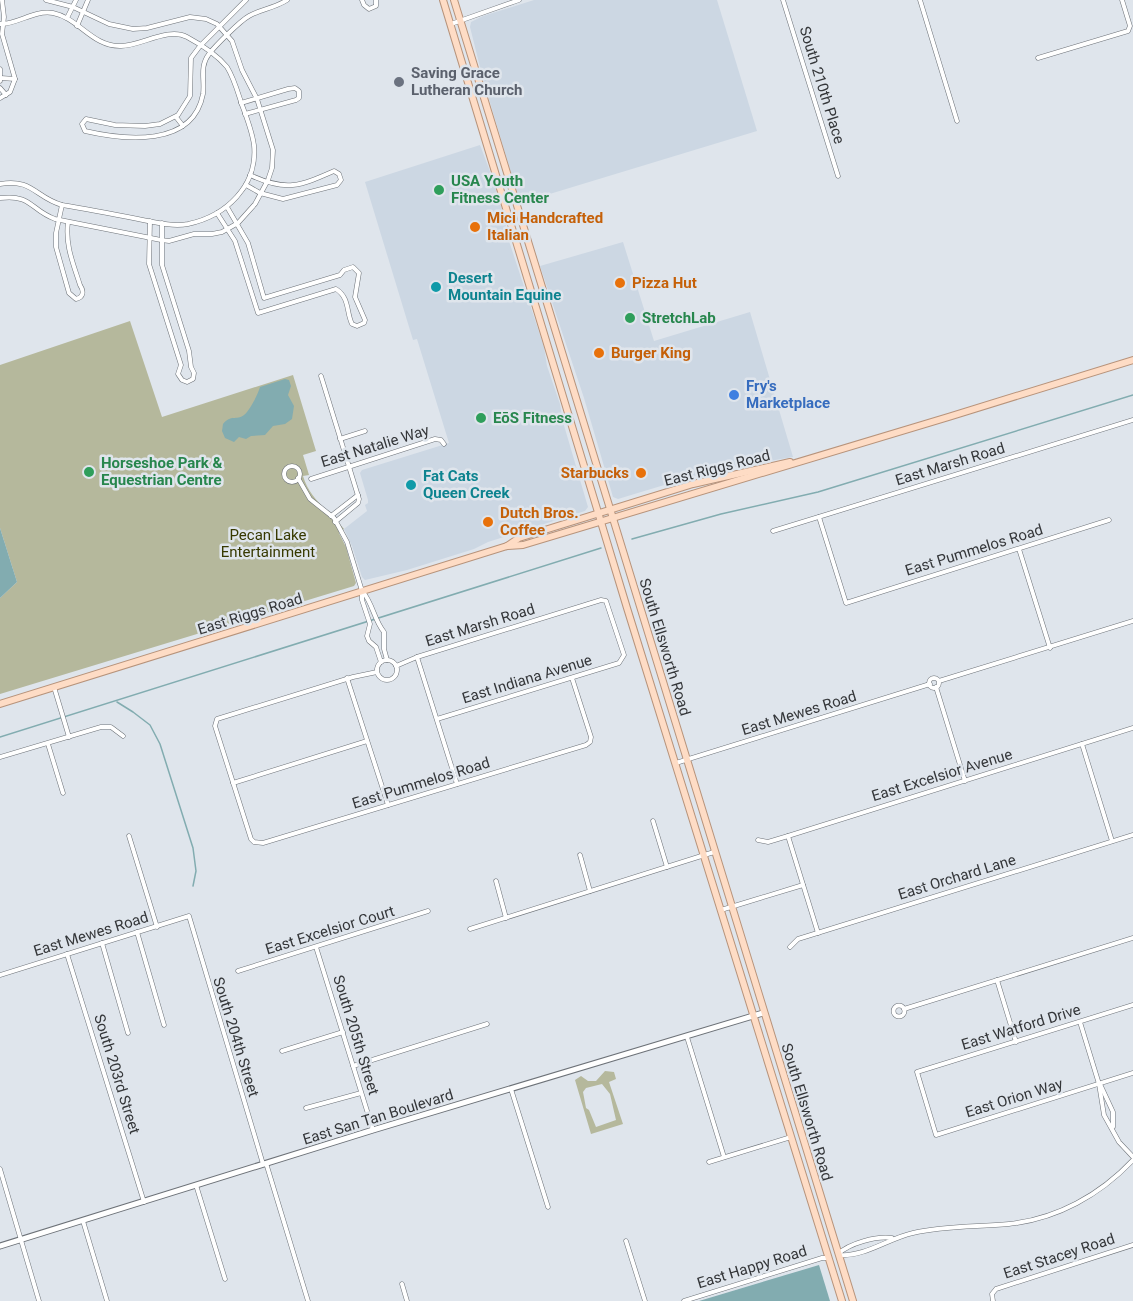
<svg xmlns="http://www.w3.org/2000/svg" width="1133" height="1301" font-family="Roboto,sans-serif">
<rect width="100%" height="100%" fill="#dfe5ec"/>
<g fill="#ccd7e3">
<path d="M534,0H717L757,131L520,203L483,79L470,27L471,22L483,16Z"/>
<path d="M480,145L491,174L504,216L509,241L544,347L547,366L560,404L563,422L588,507L585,511L488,542L474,549L407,570L365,580L362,577L352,546L344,529L367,511L365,505L368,503V500L360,473L362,470L449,443L417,339L413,340L365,182Z"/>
<path d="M623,242L654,341L750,312L793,457L728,468L713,474L694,476L618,499L613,497L584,398L540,266Z"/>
</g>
<g fill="#b5b89c" fill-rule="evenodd">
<path d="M130,321L162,417L293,375L316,451L303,455L309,475L303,476C310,500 330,511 344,529L339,533L346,547L356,583L354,586L0,694V598L17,582L0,528V365Z"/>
<path d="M605,1071L614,1072L616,1079L609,1082L623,1124L591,1134L575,1080L581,1076L588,1081H596ZM602,1084L610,1094L616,1120L596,1127L589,1110L586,1108L583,1092L586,1088Z"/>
</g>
<g fill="#82acb0">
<path d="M285,379L289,380L291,386L288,395L294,406L292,419L285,424L273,426L265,435L251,436L246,439L239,437L234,442L225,438L222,431L223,424C231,414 236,421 244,415C250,410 258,394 260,387Z"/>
<path d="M0,528L17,582L0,598Z"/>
<path d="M819,1265L830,1301H699Z"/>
</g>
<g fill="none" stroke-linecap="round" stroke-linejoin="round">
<g stroke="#82acb0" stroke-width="1.5">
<path d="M632,539L721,514L818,492L1133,395"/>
<path d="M117,702L133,712L150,725L160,744L193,848L196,871L193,886"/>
<path d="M0,737L601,548"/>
</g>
<g stroke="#6d7278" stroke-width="5">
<g id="street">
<path d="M246,0L200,46L191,58L190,96L178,115L160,124L145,126L115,125L86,119L82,124L85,131C124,140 193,148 203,94C205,80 199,67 209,54C215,46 240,21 249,16C261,9 275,8 287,0"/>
<path d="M362,0L364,5L369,9L376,6V0"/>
<path d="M783,0L838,176"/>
<path d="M920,0L957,121"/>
<path d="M67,18L76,0"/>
<path d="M0,24C19,24 33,10 53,13C79,18 92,47 121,46C141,46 168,27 187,37C200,44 218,56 227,67C234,78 238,93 242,105C247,118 252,131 254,145C258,186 226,216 188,224C172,227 154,222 138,219C113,214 87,209 62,205C36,198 32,178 0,184"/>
<path d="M451,24L519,0"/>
<path d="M77,26L88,0"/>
<path d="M1038,58L1128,31L1130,26L1122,0"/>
<path d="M0,69V81"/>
<path d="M1,78L15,79"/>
<path d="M0,88L6,95"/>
<path d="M0,98L10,92L15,79L2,34L4,17L2,0"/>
<path d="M241,103L288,89L295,88L299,91V98L296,100L245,114"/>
<path d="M176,117L183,126"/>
<path d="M246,185L260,193L283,199L337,185L341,180L339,174L334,171C300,186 286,192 250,175"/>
<path d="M0,198C32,194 30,210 55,219L161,240L169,241L194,234H212L222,232L238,223L255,204L268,180L272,168L273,150L257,99L242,70L232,41L217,24L206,19L190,17L147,28L133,29L109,24L73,7L46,0"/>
<path d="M62,205L56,233V247L69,293L76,299C84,297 84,291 80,285C73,263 65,245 68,222"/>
<path d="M217,213L235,241L258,313L336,289C350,298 346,312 352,324L357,326L364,323L365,320L355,297L359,273L353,267L344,270L340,275L264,298L248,243L227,207"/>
<path d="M150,221L149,264L181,365L178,374L182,380L187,382L193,379L194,373L191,367L189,351L162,265V223"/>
<path d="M321,376L359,499L358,503L335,522"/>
<path d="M340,439L365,431"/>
<circle cx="292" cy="474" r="8"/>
<path d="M298,478L310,499L334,518L347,542L362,591V600L370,624L367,636L369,641L376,647L381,662"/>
<path d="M311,479L435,439L441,440L444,444"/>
<path d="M331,516L358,495"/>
<path d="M819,517L846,603L1109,520"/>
<path d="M773,531L1133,420"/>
<path d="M1019,549L1050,648"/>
<path d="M363,592C373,604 374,620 384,632V649L387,660"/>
<path d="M417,657L457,784"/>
<circle cx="387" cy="670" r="10"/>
<path d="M396,666L417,657L601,600L606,601L624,655L619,663L437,719"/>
<path d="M377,672L353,677L217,719L215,726L251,839L254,842L263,843L586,745L590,742L591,737L572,678"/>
<circle cx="934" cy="683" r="5"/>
<path d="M347,678L388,805"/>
<path d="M939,681L1133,621"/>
<path d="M54,687L69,737"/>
<path d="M936,687L965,781"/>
<path d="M48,744L63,793"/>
<path d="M1082,744L1112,841"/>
<path d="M0,757L101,727H111L123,736"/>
<path d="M676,763L930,684"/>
<path d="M233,783L367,741"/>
<path d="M653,821L667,867"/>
<path d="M129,836L157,927"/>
<path d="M788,836L818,933"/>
<path d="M758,840L768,842L788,836L1133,728"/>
<path d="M580,855L590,891"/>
<path d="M496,881L506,918"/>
<path d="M721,910L803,885"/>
<path d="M470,929L714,852"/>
<path d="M137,932L164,1025"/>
<path d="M102,943L128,1033"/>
<path d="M316,947L373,1130"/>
<path d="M790,947L798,939L1133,835"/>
<path d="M67,954L144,1202"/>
<path d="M238,971L428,911"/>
<path d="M0,975L189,916L263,1164"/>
<path d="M997,980L1016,1042"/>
<path d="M1133,1005L917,1072L936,1135L1133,1073"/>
<circle cx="899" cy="1011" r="5.5"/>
<path d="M904,1009L1133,938"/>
<path d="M1080,1022L1099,1084L1104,1115L1119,1142L1133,1157"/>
<path d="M687,1037L724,1157"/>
<path d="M282,1051L343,1032"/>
<path d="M353,1066L487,1024"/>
<path d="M1100,1084L1113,1112V1127"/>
<path d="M511,1089L548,1207"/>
<path d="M306,1108L361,1093"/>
<path d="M709,1162L791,1137"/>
<path d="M266,1163L308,1301"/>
<path d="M0,1169L39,1301"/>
<path d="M196,1185L225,1279"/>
<path d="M83,1221L107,1301"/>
<path d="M626,1241L645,1301"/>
<path d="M838,1254C850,1243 876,1236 892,1238"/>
<path d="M839,1255C865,1257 889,1238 913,1233C944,1226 977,1227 1009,1224C1057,1219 1100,1195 1133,1160"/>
<path d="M402,1284L407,1301"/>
<path d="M684,1301L822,1258H828"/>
<path d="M993,1301L992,1294L996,1289L1133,1245"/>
</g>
</g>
<g stroke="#6d7278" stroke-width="7">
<path id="secondary" d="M0,1246L373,1130L763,1013"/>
</g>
<g stroke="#b7937b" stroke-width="8">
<g id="primary">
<path d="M443,0L627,608L842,1301"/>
<path d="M454,0L853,1301"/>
<path d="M507,546L519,538L693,484L790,462"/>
<path d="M0,704L507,546L523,545C726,485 930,423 1133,360"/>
</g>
</g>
<use href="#street" stroke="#fff" stroke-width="4"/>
<use href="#secondary" stroke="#fff" stroke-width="5"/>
<use href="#primary" stroke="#fedcc5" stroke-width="6"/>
</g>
<circle fill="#6b7280" stroke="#dfe5ec" stroke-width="2" cx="399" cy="82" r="6"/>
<g fill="#2e9e5b" stroke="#dfe5ec" stroke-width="2">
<circle cx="439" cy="190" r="6"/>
<circle cx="630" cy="318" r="6"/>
<circle cx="481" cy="418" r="6"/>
<circle cx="89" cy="472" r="6"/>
</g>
<g fill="#e8710a" stroke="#dfe5ec" stroke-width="2">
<circle cx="475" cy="227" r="6"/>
<circle cx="620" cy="283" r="6"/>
<circle cx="599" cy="353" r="6"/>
<circle cx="641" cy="473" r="6"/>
<circle cx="488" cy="522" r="6"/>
</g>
<g fill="#0f9aa8" stroke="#dfe5ec" stroke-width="2">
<circle cx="436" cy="287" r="6"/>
<circle cx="411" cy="485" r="6"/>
</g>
<circle fill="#3f7fe0" stroke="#dfe5ec" stroke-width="2" cx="734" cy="395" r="6"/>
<g text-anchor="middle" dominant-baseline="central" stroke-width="5" stroke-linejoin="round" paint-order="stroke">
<g font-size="15" font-weight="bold" fill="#5b616d" stroke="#dfe5ec" text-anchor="start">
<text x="411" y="73">Saving Grace<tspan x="411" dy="17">Lutheran Church</tspan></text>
</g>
<g font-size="15" fill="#343639" stroke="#dfe5ec">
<text transform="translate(822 85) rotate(73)">South 210th Place</text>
<text transform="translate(375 446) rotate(-17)">East Natalie Way</text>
<text transform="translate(950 464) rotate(-17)">East Marsh Road</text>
<text transform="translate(717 468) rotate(-14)">East Riggs Road</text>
<text transform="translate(974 550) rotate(-17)">East Pummelos Road</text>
<text transform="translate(250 614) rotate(-17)">East Riggs Road</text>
<text transform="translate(480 625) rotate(-17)">East Marsh Road</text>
<text transform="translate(665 647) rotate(73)">South Ellsworth Road</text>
<text transform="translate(527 679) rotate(-17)">East Indiana Avenue</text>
<text transform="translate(799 713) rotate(-17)">East Mewes Road</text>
<text transform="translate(942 775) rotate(-17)">East Excelsior Avenue</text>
<text transform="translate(421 783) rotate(-17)">East Pummelos Road</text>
<text transform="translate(957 877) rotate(-17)">East Orchard Lane</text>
<text transform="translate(330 930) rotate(-17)">East Excelsior Court</text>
<text transform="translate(91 934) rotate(-17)">East Mewes Road</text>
<text transform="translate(1021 1027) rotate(-17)">East Watford Drive</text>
<text transform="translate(356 1035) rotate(73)">South 205th Street</text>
<text transform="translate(236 1037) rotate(73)">South 204th Street</text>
<text transform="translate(117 1074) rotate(73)">South 203rd Street</text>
<text transform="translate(1014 1098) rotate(-17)">East Orion Way</text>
<text transform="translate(807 1112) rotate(73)">South Ellsworth Road</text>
<text transform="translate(378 1117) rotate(-17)">East San Tan Boulevard</text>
<text transform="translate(1059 1256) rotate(-18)">East Stacey Road</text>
<text transform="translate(752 1267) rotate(-17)">East Happy Road</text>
</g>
<g font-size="15" font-weight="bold" fill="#27864d" stroke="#dfe5ec" text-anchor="start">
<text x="451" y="181">USA Youth<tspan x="451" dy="17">Fitness Center</tspan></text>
<text x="642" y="318">StretchLab</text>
<text x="493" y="418">EōS Fitness</text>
<text x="101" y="463">Horseshoe Park &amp;<tspan x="101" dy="17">Equestrian Centre</tspan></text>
</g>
<g font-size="15" font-weight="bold" fill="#c56008" stroke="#dfe5ec" text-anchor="start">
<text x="487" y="218">Mici Handcrafted<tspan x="487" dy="17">Italian</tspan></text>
<text x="632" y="283">Pizza Hut</text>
<text x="611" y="353">Burger King</text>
<text x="629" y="473" text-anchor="end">Starbucks</text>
<text x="500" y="513">Dutch Bros.<tspan x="500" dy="17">Coffee</tspan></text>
</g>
<g font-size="15" font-weight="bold" fill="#0d838f" stroke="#dfe5ec" text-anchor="start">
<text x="448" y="278">Desert<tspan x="448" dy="17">Mountain Equine</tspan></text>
<text x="423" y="476">Fat Cats<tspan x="423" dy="17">Queen Creek</tspan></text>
</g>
<g font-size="15" font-weight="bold" fill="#366cbe" stroke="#dfe5ec" text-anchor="start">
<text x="746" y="386">Fry's<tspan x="746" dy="17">Marketplace</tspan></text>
</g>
<g font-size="15" fill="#373900" stroke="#dfe5ec">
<text x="268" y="535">Pecan Lake<tspan x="268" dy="17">Entertainment</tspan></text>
</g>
</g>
</svg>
